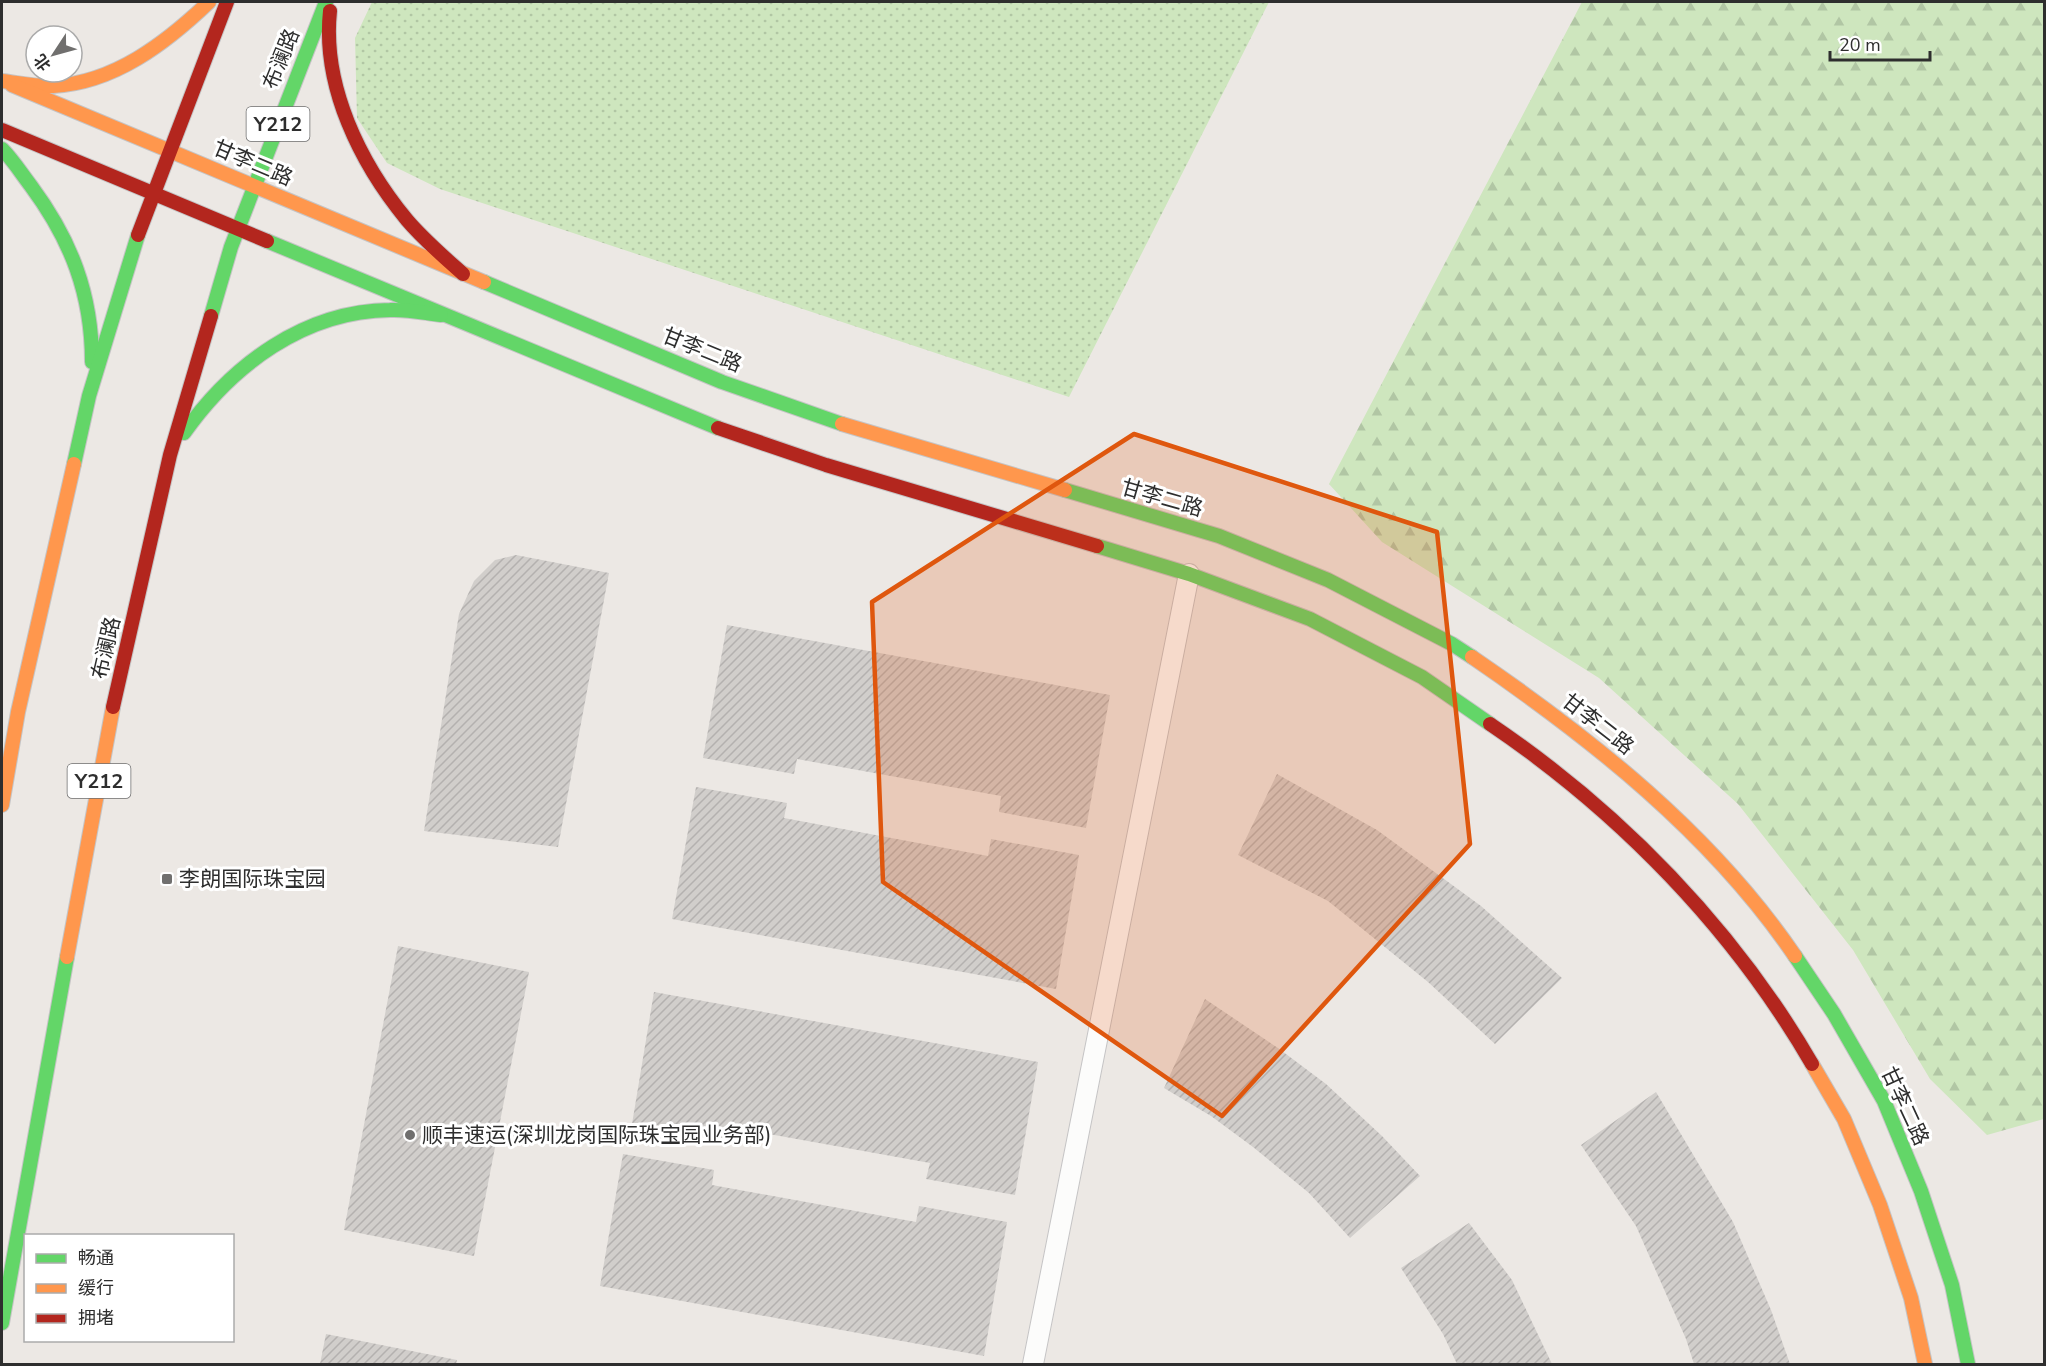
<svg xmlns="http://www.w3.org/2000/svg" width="2046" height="1366" font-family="'Nunito Sans','Noto Sans SC',sans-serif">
<defs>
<pattern id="grass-dots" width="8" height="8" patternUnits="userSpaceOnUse" patternTransform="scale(1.5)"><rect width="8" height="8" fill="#cee6be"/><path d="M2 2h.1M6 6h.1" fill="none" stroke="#b1c6a4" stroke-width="1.8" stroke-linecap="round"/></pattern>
<pattern id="forest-firs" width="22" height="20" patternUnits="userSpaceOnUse" patternTransform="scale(1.5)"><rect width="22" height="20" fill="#cee6be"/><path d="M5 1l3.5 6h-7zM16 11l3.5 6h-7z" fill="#b1c6a4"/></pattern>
<pattern id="building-hatch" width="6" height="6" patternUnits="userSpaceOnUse" patternTransform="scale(1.5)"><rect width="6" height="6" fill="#d1cecb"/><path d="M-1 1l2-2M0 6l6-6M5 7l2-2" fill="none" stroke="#b4b1af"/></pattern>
</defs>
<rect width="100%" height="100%" fill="#ece8e4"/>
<path fill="url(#grass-dots)" d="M372,2H1269L1069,397L440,189L387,163L357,118L355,38Z"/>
<path fill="url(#forest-firs)" d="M1582,2H2044V1119L1987,1135L1930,1079L1853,950L1738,804L1599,678L1382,542L1329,484Z"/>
<g fill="url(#building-hatch)">
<path d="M516,555L609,573L558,847L424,831L459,614L474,581L495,560Z"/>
<path d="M727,625L1110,695L1086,828L999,812L1001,796L797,759L794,774L703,758Z"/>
<path d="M1277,774L1377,830L1481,906L1562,978L1495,1044L1428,982L1328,901L1238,855Z"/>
<path d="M696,787L787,803L784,818L988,856L991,839L1079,855L1056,989L672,919Z"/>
<path d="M398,946L529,972L474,1256L344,1230Z"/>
<path d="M654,992L1038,1062L1015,1195L926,1179L930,1163L725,1126L722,1140L632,1124Z"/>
<path d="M1205,999L1278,1048L1326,1084L1382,1136L1420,1176L1350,1238L1309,1193L1253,1147L1211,1116L1164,1088Z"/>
<path d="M1656,1092L1733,1222L1771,1310L1790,1364H1694L1686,1339L1636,1226L1581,1145Z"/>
<path d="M623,1154L714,1170L712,1185L916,1222L919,1206L1007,1222L984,1356L600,1286Z"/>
<path d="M1469,1223L1512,1280L1552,1364H1457L1443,1334L1401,1268Z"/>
<path d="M326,1334L457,1360L456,1364H320Z"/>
</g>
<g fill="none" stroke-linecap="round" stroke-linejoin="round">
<g stroke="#c5c4c5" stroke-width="22">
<path id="lane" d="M1033,1364L1189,574"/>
</g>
<g stroke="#c5c4c5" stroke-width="16">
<g id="fast">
<path d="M2,149C13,160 21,173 31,186C71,240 92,294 92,362"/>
<path d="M267,241L718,428"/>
<path d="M484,282L722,382L842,424"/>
<path d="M211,316L231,247L326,2"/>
<path d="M184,433C232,365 304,311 390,310C407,309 424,313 441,315"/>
<path d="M74,464L89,396L138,235"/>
<path d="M1065,490L1219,536L1328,580L1452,644L1472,657"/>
<path d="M1097,546L1189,574L1310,619L1422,677L1490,724"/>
<path d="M1795,956L1834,1014L1884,1101L1921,1191L1952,1285L1968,1364"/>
<path d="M2,1323L67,957"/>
</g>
</g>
<g stroke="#c5c4c5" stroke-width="16">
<g id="slow">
<path d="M2,81C19,83 36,87 53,86C114,83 166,43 209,2"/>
<path d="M12,85L484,282"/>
<path d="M842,424L1065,490"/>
<path d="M1472,657C1592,739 1712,834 1795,956"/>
<path d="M2,805L18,712L74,464"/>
<path d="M67,957L113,707"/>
<path d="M1812,1064L1844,1119L1880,1205L1911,1298L1925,1364"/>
</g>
</g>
<g stroke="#c5c4c5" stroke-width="16">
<g id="jam">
<path d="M330,11C322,86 360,163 407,220C424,240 444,257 463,274"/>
<path d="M2,130L267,241"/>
<path d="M138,235L227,2"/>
<path d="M718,428L826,465L1097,546"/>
<path d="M113,707L170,455L211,316"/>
<path d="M1490,724C1620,812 1733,928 1812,1064"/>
</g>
</g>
<use href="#lane" stroke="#fcfcfb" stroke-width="20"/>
<use href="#fast" stroke="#63d668" stroke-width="14"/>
<use href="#slow" stroke="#ff974d" stroke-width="14"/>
<use href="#jam" stroke="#b3261e" stroke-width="14"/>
</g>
<path fill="#df570e" fill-opacity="0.2" stroke="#df570e" stroke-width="4.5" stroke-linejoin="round" d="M1134,434L1437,532L1470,844L1222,1116L883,882L872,602Z"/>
<g fill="#706f6e" stroke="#fff" stroke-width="2">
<rect x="161" y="873" width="12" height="12" rx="3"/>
<circle cx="410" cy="1135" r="6"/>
</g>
<g text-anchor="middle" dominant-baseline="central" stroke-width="6" stroke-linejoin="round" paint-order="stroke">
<g fill="#fff" stroke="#6d6d6d" stroke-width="1.5">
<rect x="246.5" y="107" width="63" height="34" rx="4.5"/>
<rect x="67.5" y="764" width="63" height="34" rx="4.5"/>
</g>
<g font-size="20" font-weight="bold" fill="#2e2e2e">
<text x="278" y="124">Y212</text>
<text x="99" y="781">Y212</text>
</g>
<g font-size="21" fill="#2e2e2e" stroke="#fff">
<text transform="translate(281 59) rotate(-68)">布澜路</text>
<text transform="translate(253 163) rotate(23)">甘李二路</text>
<text transform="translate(702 350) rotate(22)">甘李二路</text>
<text transform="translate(1162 498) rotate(16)">甘李二路</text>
<text transform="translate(106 648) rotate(-77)">布澜路</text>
<text transform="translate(1598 724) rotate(38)">甘李二路</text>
<text transform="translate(1905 1106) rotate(65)">甘李二路</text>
</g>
<g font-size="21" fill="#2e2e2e" stroke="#fff" text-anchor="start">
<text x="179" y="879">李朗国际珠宝园</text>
<text x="422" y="1135">顺丰速运(深圳龙岗国际珠宝园业务部)</text>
</g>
</g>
<rect width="2046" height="1366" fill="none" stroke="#2e2e2e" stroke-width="6"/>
<rect x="24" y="1234" width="210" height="108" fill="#ffffff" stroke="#ababab" stroke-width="1.5"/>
<rect x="36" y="1254" width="30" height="9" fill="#63d668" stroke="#ababab" stroke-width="1.5"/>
<text x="78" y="1264" font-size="18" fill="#2e2e2e">畅通</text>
<rect x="36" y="1284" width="30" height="9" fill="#ff974d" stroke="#ababab" stroke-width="1.5"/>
<text x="78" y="1294" font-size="18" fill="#2e2e2e">缓行</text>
<rect x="36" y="1314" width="30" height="9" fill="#b3261e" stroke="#ababab" stroke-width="1.5"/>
<text x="78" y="1324" font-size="18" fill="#2e2e2e">拥堵</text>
<g transform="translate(54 54) rotate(234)"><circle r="28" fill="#ffffff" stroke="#ababab" stroke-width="1.5"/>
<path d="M0-4.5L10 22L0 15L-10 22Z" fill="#706f6e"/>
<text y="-9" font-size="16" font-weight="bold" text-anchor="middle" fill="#2e2e2e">北</text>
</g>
<path d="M1830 51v9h100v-9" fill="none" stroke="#2e2e2e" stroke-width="3"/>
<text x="1839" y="51" font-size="18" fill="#2e2e2e" stroke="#ffffff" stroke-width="4.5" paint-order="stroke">20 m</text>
</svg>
